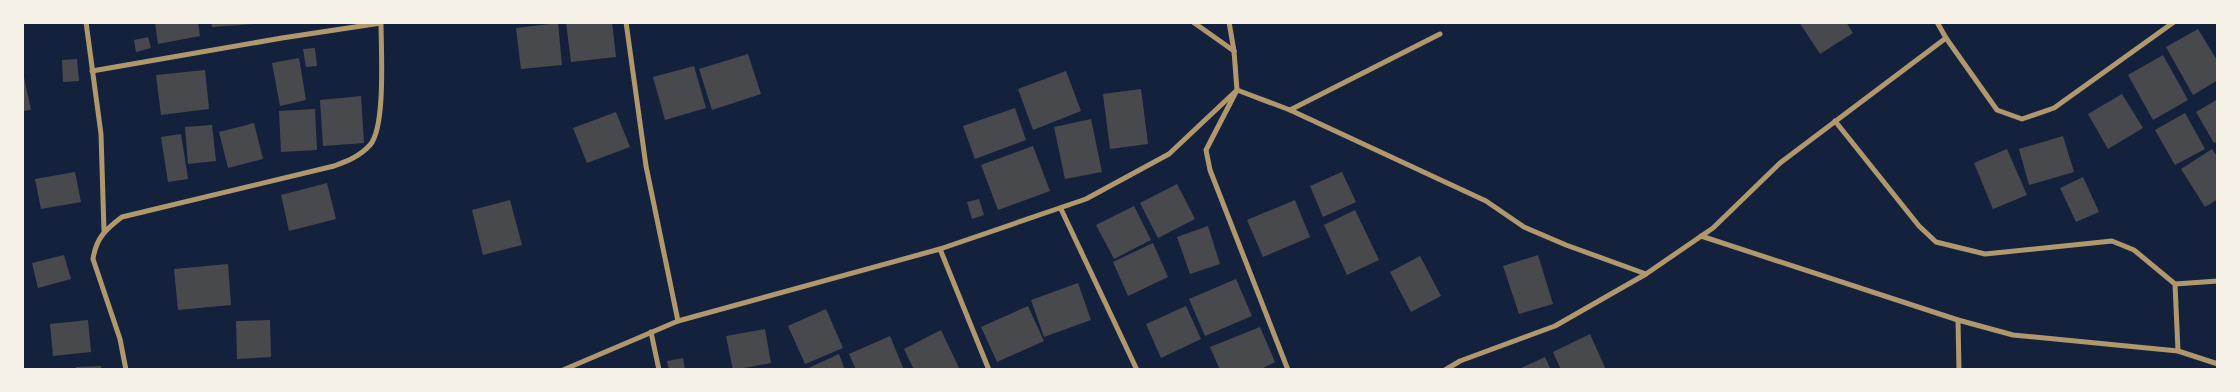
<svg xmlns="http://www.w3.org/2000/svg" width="2240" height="392" font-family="'Asap Condensed',sans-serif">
<rect width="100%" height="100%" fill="#14213d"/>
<g fill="#48494c">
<path d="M155,22H198L200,36L158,44Z"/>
<path d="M211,22H254V24L212,27Z"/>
<path d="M566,22H612L616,57L571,62Z"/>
<path d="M1799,22H1846L1853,33L1820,54Z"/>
<path d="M558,23L562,65L521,69L516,28Z"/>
<path d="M2198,29L2218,62V80L2193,95L2166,47Z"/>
<path d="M148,37L151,48L136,52L134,40Z"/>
<path d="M315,48L317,66L306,67L303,49Z"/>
<path d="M748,54L761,94L712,110L699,69Z"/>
<path d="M2163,55L2188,100L2153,120L2128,75Z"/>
<path d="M299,58L306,100L280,106L272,63Z"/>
<path d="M77,59L79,81L63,82L62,60Z"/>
<path d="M694,66L706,108L665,120L653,77Z"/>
<path d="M22,68L31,110L22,111Z"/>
<path d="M205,70L209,109L161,115L156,75Z"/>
<path d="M1066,71L1081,111L1033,130L1018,89Z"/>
<path d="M1141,89L1148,144L1110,149L1103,94Z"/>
<path d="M2122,94L2143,128L2108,149L2088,114Z"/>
<path d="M361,96L364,143L323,146L320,100Z"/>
<path d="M2218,99V141L2214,143L2196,112Z"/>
<path d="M1015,108L1026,140L975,159L963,126Z"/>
<path d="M315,109L317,150L281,152L279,111Z"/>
<path d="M616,112L630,147L587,163L573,128Z"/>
<path d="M2185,113L2205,149L2175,165L2155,130Z"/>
<path d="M1091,119L1102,172L1065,179L1054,127Z"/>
<path d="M254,123L263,159L228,168L219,132Z"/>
<path d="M212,125L216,161L188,164L185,127Z"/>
<path d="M181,134L188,179L168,182L161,137Z"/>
<path d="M2063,136L2074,172L2029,185L2019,149Z"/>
<path d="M1033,146L1050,191L998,210L981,165Z"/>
<path d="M2007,149L2027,195L1993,209L1974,163Z"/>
<path d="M2212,149L2218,158V199L2205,207L2181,169Z"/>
<path d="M75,172L81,202L41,209L35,179Z"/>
<path d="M1342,172L1356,202L1323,217L1310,186Z"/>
<path d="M2083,177L2099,212L2076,222L2060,188Z"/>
<path d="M327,183L336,219L289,231L281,195Z"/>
<path d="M1177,184L1195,219L1158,238L1140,203Z"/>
<path d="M979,199L984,215L972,219L967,202Z"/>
<path d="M510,200L522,245L483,255L472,210Z"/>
<path d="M1295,200L1310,237L1263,257L1247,220Z"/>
<path d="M1134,206L1151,240L1114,259L1096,225Z"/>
<path d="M1355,210L1379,260L1347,275L1324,225Z"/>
<path d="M1208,226L1220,264L1190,274L1177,237Z"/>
<path d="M1153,243L1168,277L1128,296L1113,262Z"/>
<path d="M64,255L71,279L38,288L32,263Z"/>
<path d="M1538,255L1553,304L1519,314L1503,266Z"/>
<path d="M1420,256L1441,296L1411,312L1390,272Z"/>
<path d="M228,264L231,305L178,310L174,269Z"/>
<path d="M1236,279L1252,316L1205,336L1189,299Z"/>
<path d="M1078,283L1091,320L1044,337L1031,300Z"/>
<path d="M1028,306L1044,341L997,362L981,327Z"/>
<path d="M1186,306L1201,339L1161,358L1146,324Z"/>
<path d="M826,309L843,348L805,364L788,326Z"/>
<path d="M88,320L91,352L53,356L50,324Z"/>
<path d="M270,320L271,357L237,359L236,321Z"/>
<path d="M1260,327L1275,362L1259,370H1220L1210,347Z"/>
<path d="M765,329L771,363L733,370L726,336Z"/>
<path d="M941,330L960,370H914L904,349Z"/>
<path d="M1590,334L1606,370H1561L1553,352Z"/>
<path d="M890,336L904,370H856L849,354Z"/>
<path d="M839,354L845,370H804Z"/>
<path d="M1545,357L1551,370H1517Z"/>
<path d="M683,358L685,370H669L667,361Z"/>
<path d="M101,366V370H76V367Z"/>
</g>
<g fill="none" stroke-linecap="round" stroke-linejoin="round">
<g stroke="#b1986c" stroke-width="5">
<path d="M86,22L101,134L104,231"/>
<path d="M626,22L646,166L678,321"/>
<path d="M1193,22L1234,51"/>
<path d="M1229,22L1234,51L1237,90L1206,150L1210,170L1288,370"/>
<path d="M1937,22L1946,38"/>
<path d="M92,71L282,38L381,23"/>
<path d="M1290,110L1440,34"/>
<path d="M1835,121L1919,226L1936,242L1985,254L2112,241L2134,250L2175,284L2218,281"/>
<path d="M1061,209L1137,370"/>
<path d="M1701,236L1958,320L2013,335L2178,351L2218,364"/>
<path d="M940,249L989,370"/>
<path d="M2175,284L2178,351"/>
<path d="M1958,320L1959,370"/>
<path d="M651,332L659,370"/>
<path d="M126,370L120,339L93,259C96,238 106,229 122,217L334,166C348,161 360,156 370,145C386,127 381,49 381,22"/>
<path d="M563,370L678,321L940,249L1086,199L1169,154L1237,90L1290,110L1486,201L1524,227L1566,245L1646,274"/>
<path d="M1445,370L1460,361L1555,326L1646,274L1713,228L1780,163L1946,38L1997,110L2022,119L2054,108L2174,22"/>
</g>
</g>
<rect width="2240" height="392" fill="none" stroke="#f6f1e7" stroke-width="48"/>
</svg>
